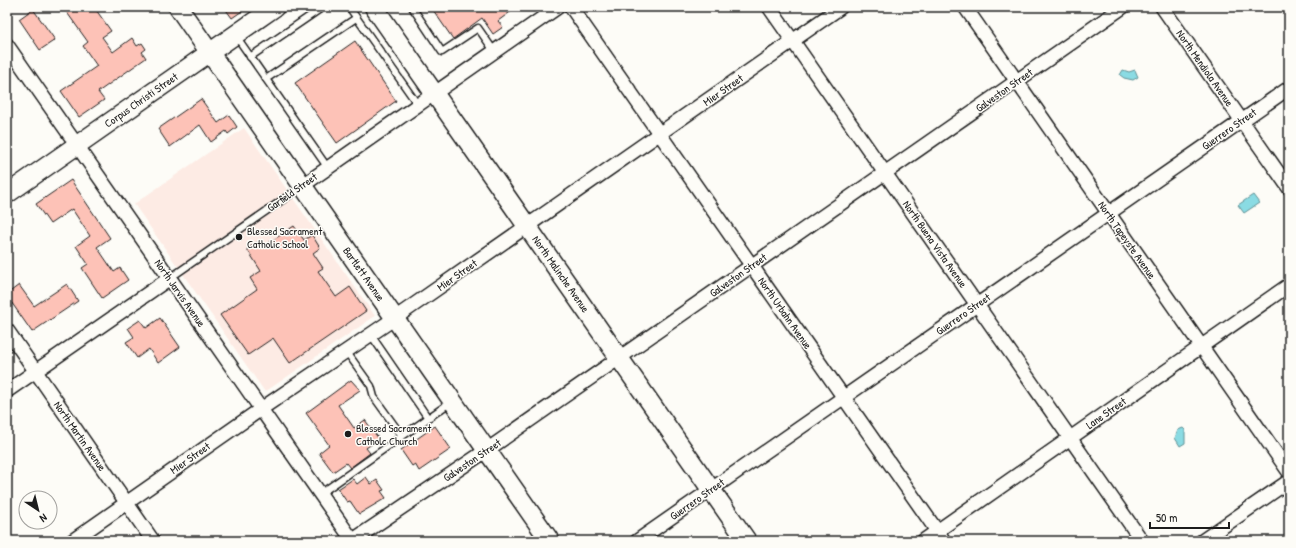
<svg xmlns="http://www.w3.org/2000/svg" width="1296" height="548" font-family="'Patrick Hand',sans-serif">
<rect width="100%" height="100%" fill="#fdfcf7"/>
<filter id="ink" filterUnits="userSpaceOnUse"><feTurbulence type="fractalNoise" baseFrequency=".025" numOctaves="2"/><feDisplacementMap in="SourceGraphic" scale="8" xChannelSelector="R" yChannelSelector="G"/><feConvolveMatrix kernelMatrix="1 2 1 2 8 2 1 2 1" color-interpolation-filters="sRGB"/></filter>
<g filter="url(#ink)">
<path fill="#fdebe4" d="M244,128L375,316L265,392L134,204Z"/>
<g fill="#8adbe3" stroke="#5e8f93">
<path d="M1123,70L1129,72L1135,70L1138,77L1133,80L1124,78L1120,75Z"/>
<path d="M1253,195L1259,203L1244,213L1238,205Z"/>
<path d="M1183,428L1185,430V443L1180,446L1175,438L1178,430Z"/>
</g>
<g fill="#fdc2b7" stroke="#1c1c1c">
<path d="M63,7H94L111,31L102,37L113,52L132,38L137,46L142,43L146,49L142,52L146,58L98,92L104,100L79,117L61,91L97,66L83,46L88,42Z"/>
<path d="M224,7H248L232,18Z"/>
<path d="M431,7H517L498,21L503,27L493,34L482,18L453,39Z"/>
<path d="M33,9L55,40L40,50L19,19Z"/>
<path d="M355,41L396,101L337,143L295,83Z"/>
<path d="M201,99L218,123L229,115L237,127L228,134L226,131L211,142L200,125L170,147L158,129Z"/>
<path d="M71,180L110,238L97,247L114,272L120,268L128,280L102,298L82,268L88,264L76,246L90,236L72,209L50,224L36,204Z"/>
<path d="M294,226L304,240L312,235L320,248L313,253L323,268L318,271L336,297L350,287L366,311L290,363L273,338L248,355L220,315L257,289L250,278L261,271L247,249L257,242L261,248Z"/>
<path d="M67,284L78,301L32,332L7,296V294L19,285L34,306Z"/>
<path d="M160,318L180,347L158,363L149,349L137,358L126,342L134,337L128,328L140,320L146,328Z"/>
<path d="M351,380L360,390L338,405L354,428L365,420L379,439L366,448L370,453L350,468L346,463L333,472L319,453L329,445L306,413Z"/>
<path d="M435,426L451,449L419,471L415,464L412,466L401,450Z"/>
<path d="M366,477L371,484L377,480L384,490L381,491L386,498L359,514L350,501L347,502L338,489L353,479L357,484Z"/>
</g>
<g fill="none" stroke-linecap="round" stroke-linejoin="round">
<g stroke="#1c1c1c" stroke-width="9">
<g id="lane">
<path d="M349,7L418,105"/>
<path d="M412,7L442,52L478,28L494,51"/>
<path d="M236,36L328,168"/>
<path d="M250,57L323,7"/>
<path d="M266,79L356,18"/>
<path d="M170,278L301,187"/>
<path d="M371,335L428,418"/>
<path d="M346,351L371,386L374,397L402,436"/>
<path d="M320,494L451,402"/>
</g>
</g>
<g stroke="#1c1c1c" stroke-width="16">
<g id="street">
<path d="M571,7L944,541"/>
<path d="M769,7L1142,541"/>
<path d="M965,7L1289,472"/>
<path d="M1162,7L1289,188"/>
<path d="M7,45L353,541"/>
<path d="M302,186L558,7"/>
<path d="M7,330L153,541"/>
<path d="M7,391L170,278"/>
<path d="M72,541L261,409L395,318L841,7"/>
<path d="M352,541L487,450L1123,7"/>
<path d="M637,541L1289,88"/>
<path d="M923,541L1289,285"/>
<path d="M1202,541L1289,481"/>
</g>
</g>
<g stroke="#1c1c1c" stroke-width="21">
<g id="secondary">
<path d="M178,7L550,541"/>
<path d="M374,7L747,541"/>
<path d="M7,194L275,7"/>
</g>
</g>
<use href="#lane" stroke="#fdfcf7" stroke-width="6"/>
<use href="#street" stroke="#fdfcf7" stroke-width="13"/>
<use href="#secondary" stroke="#fdfcf7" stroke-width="18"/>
</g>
</g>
<g fill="#1c1c1c" stroke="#fdfcf7" stroke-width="1.5">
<circle cx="239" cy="237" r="4"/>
<circle cx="348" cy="434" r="4"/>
</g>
<g text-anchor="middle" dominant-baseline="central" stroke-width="3" stroke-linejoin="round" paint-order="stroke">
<g font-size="11" fill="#1c1c1c" stroke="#fdfcf7">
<text transform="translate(1205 68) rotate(55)">North Mendiola Avenue</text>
<text transform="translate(723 90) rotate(-35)">Mier Street</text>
<text transform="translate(1004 90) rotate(-35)">Galveston Street</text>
<text transform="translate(141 100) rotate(-35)">Corpus Christi Street</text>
<text transform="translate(1229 129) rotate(-35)">Guerrero Street</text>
<text transform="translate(292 192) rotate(-35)">Garfield Street</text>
<text transform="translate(1127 240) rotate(55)">North Tapeyste Avenue</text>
<text transform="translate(935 244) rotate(55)">North Buena Vista Avenue</text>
<text transform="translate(364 274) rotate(55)">Bartlett Avenue</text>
<text transform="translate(561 274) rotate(55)">North Malinche Avenue</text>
<text transform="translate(457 275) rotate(-35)">Mier Street</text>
<text transform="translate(738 275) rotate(-35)">Galveston Street</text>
<text transform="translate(180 293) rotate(55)">North Jarvis Avenue</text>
<text transform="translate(785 313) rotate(55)">North Urbahn Avenue</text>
<text transform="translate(963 314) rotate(-35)">Guerrero Street</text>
<text transform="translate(1106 413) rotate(-35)">Lane Street</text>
<text transform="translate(80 436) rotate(55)">North Martin Avenue</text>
<text transform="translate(190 458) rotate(-35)">Mier Street</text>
<text transform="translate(472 460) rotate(-34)">Galveston Street</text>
<text transform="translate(697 499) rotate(-35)">Guerrero Street</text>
</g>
<g font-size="11" fill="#1c1c1c" stroke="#fdfcf7" text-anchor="start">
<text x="247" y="231">Blessed Sacrament<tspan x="247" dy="13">Catholic School</tspan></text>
<text x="356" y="428">Blessed Sacrament<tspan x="356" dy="13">Catholc Church</tspan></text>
</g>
</g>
<rect width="1296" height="548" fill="none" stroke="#fdfcf7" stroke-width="24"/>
<rect x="12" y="12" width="1272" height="524" fill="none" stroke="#1c1c1c" stroke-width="1.5" filter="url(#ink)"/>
<g transform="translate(38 510) rotate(145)"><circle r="19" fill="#fdfcf7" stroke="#a3a29f"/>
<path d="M0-3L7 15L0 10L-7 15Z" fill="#1c1c1c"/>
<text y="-6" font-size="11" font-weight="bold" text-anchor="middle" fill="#1c1c1c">N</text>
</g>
<path d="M1150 522v6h79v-6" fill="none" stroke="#1c1c1c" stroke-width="2"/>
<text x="1156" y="522" font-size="12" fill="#1c1c1c" stroke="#fdfcf7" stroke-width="3" paint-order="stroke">50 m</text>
</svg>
